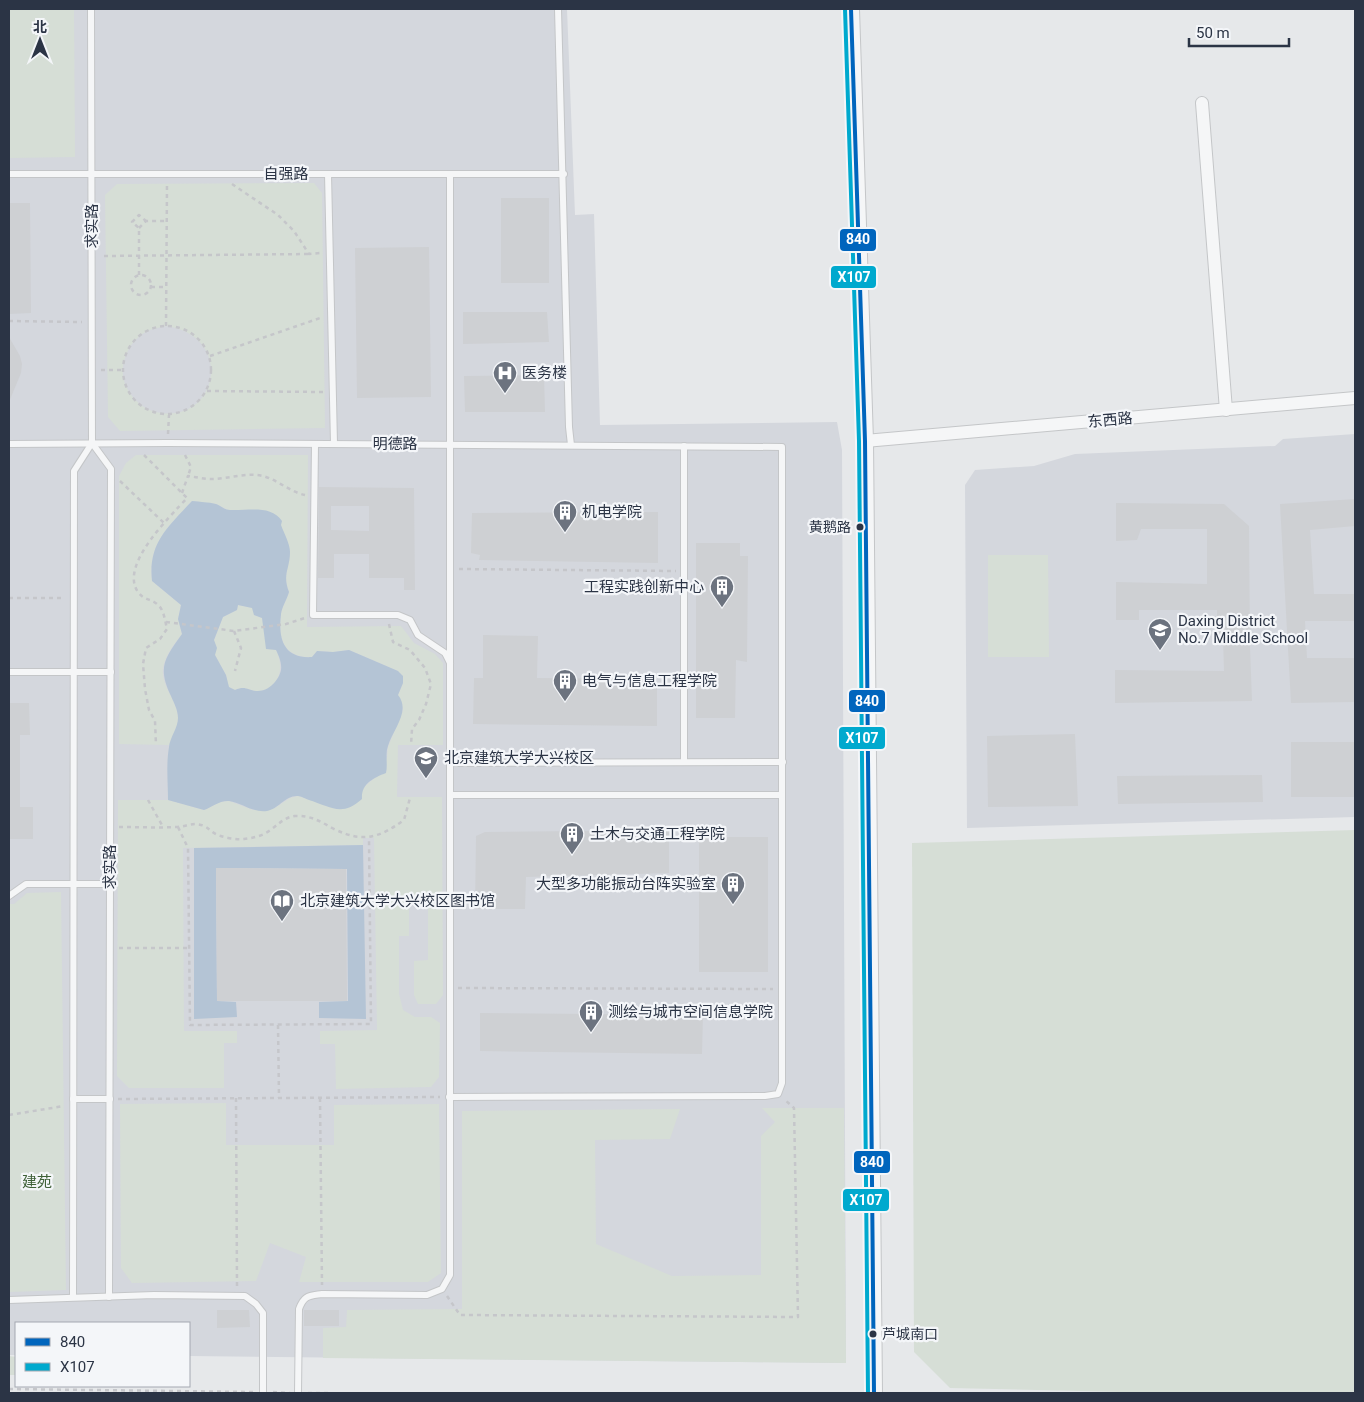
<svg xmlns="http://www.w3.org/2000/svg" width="1364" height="1402" font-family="Roboto,'Noto Sans SC',sans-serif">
<rect width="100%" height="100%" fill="#e6e8ea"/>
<g fill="#d4d7dd">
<path d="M9,9H567L575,215L594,214L600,425L837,422L842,450L846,1363L189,1356V1323H16V1355H9Z"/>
<path d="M1355,434V817L967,828L965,485L975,470L1034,466L1075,454L1275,446L1283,439Z"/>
</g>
<g fill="#d6ded6" fill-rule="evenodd">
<path d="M9,9H74L75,157L9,158Z"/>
<path d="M314,183L322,193L325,428L120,431L108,417L105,195L117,184ZM166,326C235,336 218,421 161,413C145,411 133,401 126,386C118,369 126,346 141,335C149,329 157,328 166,326Z"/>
<path d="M136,455H308L307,627L401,626L414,643L435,654L443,663V745H398L397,797H442L443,995L436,1004H418L414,995V961L428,960V903H409V936H399V994L403,1010L415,1017H431L440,1023L439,1077L431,1087L336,1089L335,1044H320V1031L377,1030L374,838H363V845L183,848L184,1031H237V1043H224V1088H129L117,1076L118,800H168L204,810L220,802L229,801L253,810L275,808L290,798L298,796L337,809L362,791L365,786L376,777L387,757L388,747L403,710L398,695L403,683L398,671L349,650L333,652L317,651L312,657C283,658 278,638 281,614C282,607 287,599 289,592C283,577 288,574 288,560C287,538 284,528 270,512L254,510H228L216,504L192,501C168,527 148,543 152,581L181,605L178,619L182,634C175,643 167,653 164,664C158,683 176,698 178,716C179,726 173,737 169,745L119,744V476L126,463Z"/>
<path d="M988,555H1048L1049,657H988Z"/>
<path d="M238,605L253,608L254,615L262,618C264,623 263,629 266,633C269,639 273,644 276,650C284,666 281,686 261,691C251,693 247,685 235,690L228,687L226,675L215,655L214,640L223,617L237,610Z"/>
<path d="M1355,830V1393H1165L950,1388L914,1352L912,843Z"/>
<path d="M61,892L66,1290L9,1292V904H14L27,893Z"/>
<path d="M226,1103V1145H334V1105L439,1104L441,1273L428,1282H299L306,1257L270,1243L256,1281L132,1283L121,1268L120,1104Z"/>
<path d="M762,1108H844L846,1363L323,1358V1328L346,1327L347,1310L462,1309V1111L680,1109L670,1139L595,1140L596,1244L672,1276L761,1275V1136L775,1122Z"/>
<path d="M9,1356L16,1357V1375H9Z"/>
</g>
<g fill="#b4c4d5" fill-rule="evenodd">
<path d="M192,501C200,502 208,502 216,504C221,506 225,510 230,510C247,511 271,504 282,521L281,525C284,533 290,544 290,552C290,569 282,574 289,592C287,599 282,607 281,614C278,638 283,659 312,657L317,651L333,652L349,650L398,671L403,676V683L398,695C411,711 393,729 388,746C385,754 388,764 386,773C373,778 361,784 362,799C342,817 331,807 309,800C306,799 301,796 298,796C286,795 278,809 267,811C253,813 242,803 229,801C220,800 212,807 204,810L168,800C168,783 166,764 169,747C170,737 178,728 178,718C178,710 174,703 171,696C157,667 165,658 182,634L178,619L181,605L152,581C148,543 168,527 192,501ZM238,605L252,608L254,615L262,618L266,649L276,650C279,656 282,664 281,670C279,680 269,691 258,691C248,691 246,685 235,690L229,687L226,675L215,655L217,648L214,640L223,617L237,610Z"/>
<path d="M363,845L366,1019L319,1018V1002L348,1001L347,869L216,868L217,1001L236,1002L237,1017L194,1019V848Z"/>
</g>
<g fill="#ced0d3" fill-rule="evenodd">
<rect x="501" y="198" width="48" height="85"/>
<path d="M9,203H30L31,313L9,314Z"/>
<path d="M429,247L431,397L357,398L355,248Z"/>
<path d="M463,312H547L549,342L463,344Z"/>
<path d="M9,337L20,356L22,364L21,373L9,402Z"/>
<path d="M544,375L545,412H465L464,376Z"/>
<path d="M319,487L414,488L415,590H404V578H369V554H334V578H318ZM331,506H369V531L331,530Z"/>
<path d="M1355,499V526L1310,530L1314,594H1355V621H1305L1307,658H1355V702L1291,703L1280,504Z"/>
<path d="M1116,503L1224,504L1249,526L1250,647L1252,701L1115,703V670L1224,671L1223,637H1217V610H1139V620H1116V582L1207,584V529H1141L1137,540L1116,541Z"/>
<path d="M658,512V563L479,560L480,555L471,553L472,513Z"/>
<path d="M696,543H740V556H748L747,662L736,660L735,718H696Z"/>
<path d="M483,635L538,636L537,678L657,679V726L473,724L474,678H483Z"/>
<path d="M9,703H29L30,735H20V807H33V839H9Z"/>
<path d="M1075,734L1078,806L988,807L987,736Z"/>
<rect x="1291" y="742" width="64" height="55"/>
<path d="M1262,775L1263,802L1118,804L1117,776Z"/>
<path d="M669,830V873L526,877L525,909H475L476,836L485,832Z"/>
<rect x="699" y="837" width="69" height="135"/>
<path d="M216,868L346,869L347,1001H217Z"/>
<path d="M480,1013L703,1015L702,1054L480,1051Z"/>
<path d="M217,1310H249L250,1327L217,1328Z"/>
<rect x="304" y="1310" width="35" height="16"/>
</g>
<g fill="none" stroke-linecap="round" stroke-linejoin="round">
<g stroke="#c4c6c8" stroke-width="8">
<g id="service">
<path d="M558,9L569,427L571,445"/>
<path d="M9,174H564"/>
<path d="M328,174L334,444"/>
<path d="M92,443L111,469L109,1297"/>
<path d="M9,444L168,443L782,447V1083L778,1094L765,1096L449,1097"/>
<path d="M315,444L313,615H398L410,620L418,635L445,653L450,663"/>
<path d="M684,446V762"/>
<path d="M9,672H111"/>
<path d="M450,763L783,762"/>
<path d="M450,795H782"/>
<path d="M9,896L26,884H110"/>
<path d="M73,1099H110"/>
<path d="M73,1297L74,471L92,443L91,9"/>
<path d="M9,1300L154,1295L245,1296L256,1304L263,1313V1393"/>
<path d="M298,1393L299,1309C304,1295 309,1296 322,1294L427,1295L442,1289L450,1275V174"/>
</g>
</g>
<g stroke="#c4c6c8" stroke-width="14">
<g id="minor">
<path d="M1202,103L1226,410"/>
<path d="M865,441L1355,398"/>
</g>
</g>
<g stroke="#c4c6c8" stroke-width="18">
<path id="tertiary" d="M851,9L865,441L874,1393"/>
</g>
<g stroke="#c5c6ca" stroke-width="2.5" stroke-dasharray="4 4" stroke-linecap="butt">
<path d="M232,184L278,215L294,231L309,254L320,253"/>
<path d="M139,228L146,221H167"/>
<path d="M104,256L309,254"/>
<path d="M139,275V228L132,222L139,215L146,221"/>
<circle cx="141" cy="285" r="10"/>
<path d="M151,287H166"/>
<path d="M9,321L82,322"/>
<path d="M166,326L167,183"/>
<circle cx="167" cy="370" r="44"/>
<path d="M210,356L323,317"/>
<path d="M101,370H123"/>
<path d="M207,391L324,392"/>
<path d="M168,434L169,415"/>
<path d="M144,455L187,498C170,517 119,565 138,592C145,601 150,598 157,604C164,609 165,621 167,629L160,639L146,648L143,664L145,689L149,710L155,721L156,745"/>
<path d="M185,455L191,467L188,476"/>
<path d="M120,481L164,523"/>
<path d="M182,493L188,476C196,477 204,479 212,479C228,479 246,472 263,476C278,480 290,492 305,495"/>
<path d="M459,569L676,571"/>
<path d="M9,598H65"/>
<path d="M166,622L234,631L286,624L305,618"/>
<path d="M389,624L393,642L410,650L425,668L431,684L426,704L419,720L412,729L411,745"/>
<path d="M234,631L241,648L235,671"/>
<path d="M148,800L163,827"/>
<path d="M119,827C138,827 157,828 176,827C183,827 189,824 195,824C209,825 208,831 218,835C226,838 236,840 244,839C253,838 262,836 269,831C278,825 284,817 295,816C311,815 321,822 334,829C363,843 379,838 404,820L410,798"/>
<path d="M178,827L188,848L190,1025L371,1024L369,838"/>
<path d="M371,897L440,898"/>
<path d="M119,948H189"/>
<path d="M458,988L773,989"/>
<path d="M278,1025L279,1098"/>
<path d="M236,1098L237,1286"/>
<path d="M320,1098L322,1285"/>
<path d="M118,1099L440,1097"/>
<path d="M9,1115L64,1106"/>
<path d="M447,1296L460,1315L798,1317L794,1108L785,1100"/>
<path d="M9,1389L255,1392"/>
<path d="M273,1392L290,1393"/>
<path d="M308,1393H331"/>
</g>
<use href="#service" stroke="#f5f6f7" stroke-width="6"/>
<use href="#minor" stroke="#f5f6f7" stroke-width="12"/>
<use href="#tertiary" stroke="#f5f6f7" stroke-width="16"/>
<g stroke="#f4f6f9" stroke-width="8">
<path id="bus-1" d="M851,9L865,441L874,1393"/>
</g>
<g stroke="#f4f6f9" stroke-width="8">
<path id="bus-2" d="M845,9L859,441L868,1393"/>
</g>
<use href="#bus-1" stroke="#0065bd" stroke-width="4"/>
<use href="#bus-2" stroke="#00a9ce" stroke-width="4"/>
</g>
<defs>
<g id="hospital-pin" transform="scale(1.25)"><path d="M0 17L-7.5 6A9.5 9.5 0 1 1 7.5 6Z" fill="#6c737f" stroke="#f4f6f9"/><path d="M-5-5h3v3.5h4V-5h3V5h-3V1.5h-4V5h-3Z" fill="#fff"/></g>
<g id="building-pin" transform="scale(1.25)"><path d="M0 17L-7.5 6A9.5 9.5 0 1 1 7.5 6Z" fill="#6c737f" stroke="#f4f6f9"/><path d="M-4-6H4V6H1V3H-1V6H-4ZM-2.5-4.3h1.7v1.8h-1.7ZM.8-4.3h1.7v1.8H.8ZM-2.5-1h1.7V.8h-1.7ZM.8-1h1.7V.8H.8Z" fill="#fff"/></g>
<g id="school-pin" transform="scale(1.25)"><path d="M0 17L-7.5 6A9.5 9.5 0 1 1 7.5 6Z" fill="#6c737f" stroke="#f4f6f9"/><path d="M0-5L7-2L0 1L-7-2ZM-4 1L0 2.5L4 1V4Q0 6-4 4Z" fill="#fff"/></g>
<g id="university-pin" transform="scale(1.25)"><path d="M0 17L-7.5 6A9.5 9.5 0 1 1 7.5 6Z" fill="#6c737f" stroke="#f4f6f9"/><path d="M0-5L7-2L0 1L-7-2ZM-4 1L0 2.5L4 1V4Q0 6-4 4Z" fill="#fff"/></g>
<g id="library-pin" transform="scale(1.25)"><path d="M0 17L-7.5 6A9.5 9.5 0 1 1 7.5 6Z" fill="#6c737f" stroke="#f4f6f9"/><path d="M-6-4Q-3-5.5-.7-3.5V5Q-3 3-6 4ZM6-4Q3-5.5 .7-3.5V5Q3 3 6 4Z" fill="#fff"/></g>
</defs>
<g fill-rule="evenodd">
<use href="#hospital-pin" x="505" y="373"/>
<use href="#building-pin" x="565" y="512"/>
<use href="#building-pin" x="722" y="587"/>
<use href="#school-pin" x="1160" y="630"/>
<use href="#building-pin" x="565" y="681"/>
<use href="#university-pin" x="426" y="758"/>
<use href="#building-pin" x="572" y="834"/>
<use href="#building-pin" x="733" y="884"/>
<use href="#library-pin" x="282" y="901"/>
<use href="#building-pin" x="591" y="1012"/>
</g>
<g fill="#2b3445" stroke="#f4f6f9" stroke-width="2">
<circle cx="860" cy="527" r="4.5"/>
<circle cx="873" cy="1334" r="4.5"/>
</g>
<g text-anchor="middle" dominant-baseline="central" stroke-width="4.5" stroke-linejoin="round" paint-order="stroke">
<g font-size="14" fill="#2b3445" stroke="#f4f6f9" text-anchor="end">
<text x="851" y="527">黄鹅路</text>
<text x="882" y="1334" text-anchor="start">芦城南口</text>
</g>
<g font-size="15" fill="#2b3445" stroke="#f4f6f9">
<text x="286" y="174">自强路</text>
<text transform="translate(92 226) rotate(-90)">求实路</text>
<text transform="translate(1110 420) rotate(-5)">东西路</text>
<text x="395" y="444">明德路</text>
<text transform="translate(110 867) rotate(-90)">求实路</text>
</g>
<g font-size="15" fill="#2b3445" stroke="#f4f6f9" text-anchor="start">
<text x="522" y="373">医务楼</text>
<text x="582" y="512">机电学院</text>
<text x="704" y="587" text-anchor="end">工程实践创新中心</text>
<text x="1178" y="621">Daxing District<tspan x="1178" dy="17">No.7 Middle School</tspan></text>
<text x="582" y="681">电气与信息工程学院</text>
<text x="444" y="758">北京建筑大学大兴校区</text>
<text x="590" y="834">土木与交通工程学院</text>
<text x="716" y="884" text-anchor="end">大型多功能振动台阵实验室</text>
<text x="300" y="901">北京建筑大学大兴校区图书馆</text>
<text x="608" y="1012">测绘与城市空间信息学院</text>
</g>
<g font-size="15" fill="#3f6138" stroke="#f4f6f9">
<text x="37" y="1182">建苑</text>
</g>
</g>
<g stroke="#f4f6f9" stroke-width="2">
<rect x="839" y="228" width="38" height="24" rx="5" fill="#0065bd"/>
<rect x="830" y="265" width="47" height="24" rx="5" fill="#00a9ce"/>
<rect x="848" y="689" width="38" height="24" rx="5" fill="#0065bd"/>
<rect x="838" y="726" width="48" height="24" rx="5" fill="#00a9ce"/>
<rect x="853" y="1150" width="38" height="24" rx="5" fill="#0065bd"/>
<rect x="842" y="1188" width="48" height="24" rx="5" fill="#00a9ce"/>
</g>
<g font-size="14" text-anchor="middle" font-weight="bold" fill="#fff">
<text x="858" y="244">840</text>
<text x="854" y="282">X107</text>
<text x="867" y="706">840</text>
<text x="862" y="743">X107</text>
<text x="872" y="1167">840</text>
<text x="866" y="1205">X107</text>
</g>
<rect width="1364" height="1402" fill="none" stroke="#2b3445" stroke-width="20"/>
<rect x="15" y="1322" width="175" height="65" fill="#f4f6f9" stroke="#a4a8b1"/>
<rect x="25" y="1338" width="25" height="8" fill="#0065bd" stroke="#a4a8b1"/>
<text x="60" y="1347" font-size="15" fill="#2b3445">840</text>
<rect x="25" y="1363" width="25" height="8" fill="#00a9ce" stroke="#a4a8b1"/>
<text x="60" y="1372" font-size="15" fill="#2b3445">X107</text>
<g transform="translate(40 40)" stroke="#f4f6f9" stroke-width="4" paint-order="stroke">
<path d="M0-4L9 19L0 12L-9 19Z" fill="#2b3445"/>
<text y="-8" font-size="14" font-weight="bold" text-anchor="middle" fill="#2b3445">北</text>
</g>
<path d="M1189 38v8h100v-8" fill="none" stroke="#2b3445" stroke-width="2.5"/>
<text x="1196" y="38" font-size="15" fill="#2b3445" stroke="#f4f6f9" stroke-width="4" paint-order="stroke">50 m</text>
</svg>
